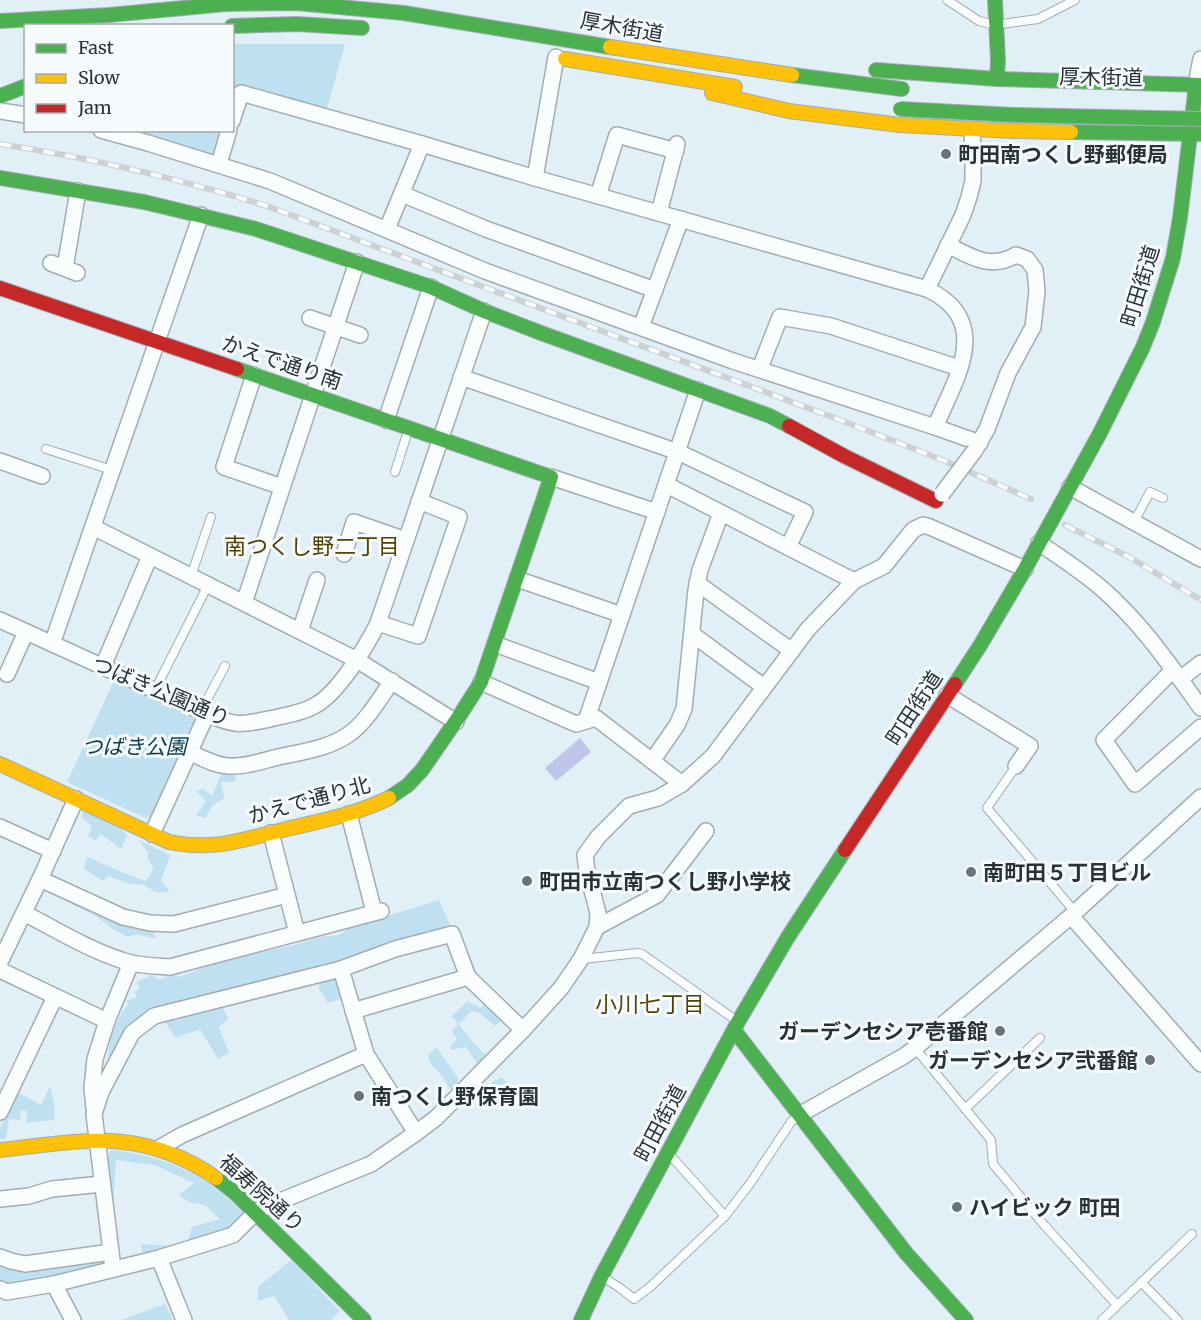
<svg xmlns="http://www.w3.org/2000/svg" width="1201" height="1320" font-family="Merriweather,'Noto Sans JP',serif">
<rect width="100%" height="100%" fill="#e1eff7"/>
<g fill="#bfe0f1">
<path d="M233,44H345L326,112L237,87L233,100Z"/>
<path d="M129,131H223L216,152L211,155Z"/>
<path d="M115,679L194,714L196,721L151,817L146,818L67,782Z"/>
<path d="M222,772L236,773L235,782H221L224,798L213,805L205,818L196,815L206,801L196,791L203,789L212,796Z"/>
<path d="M84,810L120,828L127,835L121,849L101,834L96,841L88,836L92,826L81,817Z"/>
<path d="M139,840L170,855L161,881L170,892H156L144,885L127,883L109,876L103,881L84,869L87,857C107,865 126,875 146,881L154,869L148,859V852Z"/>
<path d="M439,900L451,927L340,962L155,1016L123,1041L107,1059C110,1040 115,1020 128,1005L130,1007L126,1001L137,997L134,992L140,988L137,982L152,975L159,980L172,974L181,977L204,967L258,948L271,950L294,945L319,937L339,935L349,928Z"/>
<path d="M77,903L153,930L156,939L136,934L128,937L113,929L93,914L71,904Z"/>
<path d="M336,974L343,998L328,1003L319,989V982L310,986V980Z"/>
<path d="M468,1001L480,1008L485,1004L502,1019L495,1026L480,1013L471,1011L459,1024L470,1039L489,1059L479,1066L466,1047L451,1050V1046L457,1039L452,1031L458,1024L452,1016Z"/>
<path d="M222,1006L228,1019L219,1027L229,1053L218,1059L200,1029L176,1038L165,1022L192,1010Z"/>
<path d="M436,1047L458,1078L457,1086L451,1090L438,1071L431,1065L428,1056Z"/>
<path d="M502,1077L523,1104L510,1110L500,1089H493L491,1083Z"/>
<path d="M50,1086L55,1110L54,1120L26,1123L27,1111L21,1110L20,1120L9,1119L6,1139H0V1128L16,1094H21L41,1105Z"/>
<path d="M111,1150C148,1154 180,1164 211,1185C223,1193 233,1204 243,1213L244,1219L231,1232L144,1258L141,1244L171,1246L188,1240L192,1227L220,1219L205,1205L189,1202L179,1195L194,1183L155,1165L116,1160L113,1208L107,1155Z"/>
<path d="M104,1259L105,1263L10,1287L0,1284V1263Z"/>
<path d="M291,1260L340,1311L331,1320H289L274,1296L258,1301V1287Z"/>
<path d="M165,1304L173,1320H121Z"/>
</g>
<path fill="#c0c5ea" d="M580,738L591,752L556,781L545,768Z"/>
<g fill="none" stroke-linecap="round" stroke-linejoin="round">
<g stroke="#a2acb2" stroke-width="10">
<g id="lane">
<path d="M947,0L979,21L995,25L1038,19L1075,0"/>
<path d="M46,449L112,470"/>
<path d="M395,472L408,431"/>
<path d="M1134,522L1150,492L1163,498"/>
<path d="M191,576L211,517"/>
<path d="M155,690L208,585"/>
<path d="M201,711L225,666"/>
<path d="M1016,766L987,808L1075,912"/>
<path d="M582,959L638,953L642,954L737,1021"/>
<path d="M915,1048L991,1140L993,1164L1045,1226L1117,1305"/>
<path d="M965,1109L1040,1038"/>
<path d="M670,1155L725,1216"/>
<path d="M603,1277L620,1288L634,1299L650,1287L725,1216L749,1185L791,1122L799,1115"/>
<path d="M1141,1282L1178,1320"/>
<path d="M1102,1320L1192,1234"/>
</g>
</g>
<g stroke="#a2acb2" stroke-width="18">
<g id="street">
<path d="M1196,85L1201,59"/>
<path d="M0,111L26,115"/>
<path d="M232,121L241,93L422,144L535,178L927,289C994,321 956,378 935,427"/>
<path d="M101,130L148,143L270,181L485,271L733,361L935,427L980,443"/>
<path d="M219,164L229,130"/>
<path d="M535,178L556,57"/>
<path d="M402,194L486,229L655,290"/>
<path d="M598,196L617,135L676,151"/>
<path d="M659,213L677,144"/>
<path d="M387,229L422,144"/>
<path d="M948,245C971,257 991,270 1016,255L1027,259L1035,270L1037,291L1033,327L1008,373L987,429L975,450"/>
<path d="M51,263L77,273"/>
<path d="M65,268L78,191"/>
<path d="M927,289L963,215L969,197L973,181V155L972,130"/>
<path d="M310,318L360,335"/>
<path d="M641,327L681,219"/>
<path d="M760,368L780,317L831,326L959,368"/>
<path d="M254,375L224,467L282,487"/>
<path d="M461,377L678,452L805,512L788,547"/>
<path d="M386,420L431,287"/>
<path d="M0,461L42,476"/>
<path d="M551,477L657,512"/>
<path d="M667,485L854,581"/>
<path d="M1070,487L1201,559"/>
<path d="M93,527L357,660L456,722"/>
<path d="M1039,543C1060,557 1081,571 1100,587C1140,621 1170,665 1201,708"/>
<path d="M344,554L354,522L406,540"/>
<path d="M517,579L622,615"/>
<path d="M697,583L792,651"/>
<path d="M244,603L357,262"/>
<path d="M0,620L207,714C237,727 242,725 274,718C287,715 302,713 314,706C338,694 366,647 378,623L484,311"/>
<path d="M378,623L418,636L459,517L419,501"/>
<path d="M300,631L317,580"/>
<path d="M692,634L764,687"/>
<path d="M52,644L201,215"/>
<path d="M495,644L599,682"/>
<path d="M103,666L150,556"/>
<path d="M1173,670L1104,740L1135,784L1201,727"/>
<path d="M7,674L26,632"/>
<path d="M1180,679L1201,663"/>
<path d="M481,682L576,724L596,718L682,784"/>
<path d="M947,695L1030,746L1016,766"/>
<path d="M586,721L698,390"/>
<path d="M189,752C202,758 214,765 228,766C244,767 259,762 274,758C300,752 330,749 352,732C368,719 380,698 392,681"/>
<path d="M652,761L677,725L684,709L696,590L700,570L721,513"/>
<path d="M349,814L374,912"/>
<path d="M0,827L53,851"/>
<path d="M271,833L297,933"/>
<path d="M152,834L207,714"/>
<path d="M40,879L123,917L150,923L174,924L287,895"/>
<path d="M24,913C57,930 89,950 124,961C139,966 155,966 170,967L381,911"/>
<path d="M1071,916L1201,1064"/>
<path d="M597,927L657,895L706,831"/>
<path d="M0,962L40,879L76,799"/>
<path d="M341,969L366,1054L416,1133"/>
<path d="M0,970L107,1021"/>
<path d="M353,1011L468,977"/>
<path d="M94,1108L92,1088L95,1059L107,1021L131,963"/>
<path d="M0,1112L55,997"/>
<path d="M799,1115L904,1056L915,1048L1071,916L1201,797"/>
<path d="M159,1148L182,1135L366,1054"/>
<path d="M0,1199L29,1196L52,1189L102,1184"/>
<path d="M0,1257L11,1261L25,1264L111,1252"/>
<path d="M159,1258L184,1320"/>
<path d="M113,1268L94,1114L101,1092L132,1033L154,1016L341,969L395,949L452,934L468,977L523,1030"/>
<path d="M54,1284L73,1320"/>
<path d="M0,1289L7,1292L54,1284L159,1258L233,1235L256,1212L268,1206L371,1164L416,1133L436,1118L523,1030L561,988L581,959L597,927L598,913L587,871L585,855L598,837L629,806L658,798L682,784L713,756L808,629L854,581L884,566L913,530L923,525L930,527L1025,569"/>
</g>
</g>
<g stroke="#a2acb2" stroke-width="16">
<g id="fast">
<path d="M995,0L998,60L997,79"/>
<path d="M0,21L109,15L226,4L296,3L404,13L610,47"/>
<path d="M232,26L297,24L362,28"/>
<path d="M876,70L997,79L1201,85"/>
<path d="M792,75L902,89"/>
<path d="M0,96L26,86"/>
<path d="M1071,132L1201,134"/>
<path d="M0,178L144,202L256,229L431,287L484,311L541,333L770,416L789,426"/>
<path d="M237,369L551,477L481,682L460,715L422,770L408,785L389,798"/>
<path d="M955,684L981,644L1025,569L1100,433L1143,347L1153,322L1173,258L1180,218L1196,85"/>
<path d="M734,1030L906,1253L966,1320"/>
<path d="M216,1178L235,1193L364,1320"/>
<path d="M581,1320L601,1277L738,1022L788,937L845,850"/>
</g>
</g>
<g stroke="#a2acb2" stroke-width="16">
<g id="slow">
<path d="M610,47L792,75"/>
<path d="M565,59L735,87"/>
<path d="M712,93L789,111L900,125L1013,131L1071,132"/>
<path d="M0,764L169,842C214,851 240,840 283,830C319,821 355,815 389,798"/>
<path d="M0,1150C84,1141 140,1126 216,1178"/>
</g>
</g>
<g stroke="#a2acb2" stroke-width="16">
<g id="jam">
<path d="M0,288L237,369"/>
<path d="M789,426L844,456L936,501"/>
<path d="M845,850L955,684"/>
</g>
</g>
<use href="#lane" stroke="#fafdfe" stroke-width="8"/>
<use href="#street" stroke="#fafdfe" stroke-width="15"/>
<use href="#fast" stroke="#4caf50" stroke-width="14"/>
<use href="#slow" stroke="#ffc107" stroke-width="14"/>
<use href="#jam" stroke="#c62828" stroke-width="14"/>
<g stroke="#cdd1d3" stroke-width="6">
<g id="rail">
<path d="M0,144C91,158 180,179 267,206L835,418L945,461L1031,499"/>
<path d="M1065,525L1129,557L1201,600"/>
</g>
</g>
<use href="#rail" stroke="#f6fbfe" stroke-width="4" stroke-dasharray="11" stroke-linecap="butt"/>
<g stroke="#a2acb2" stroke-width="18" stroke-linecap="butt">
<path id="street-bridge" d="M942,494L975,450"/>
</g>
<g stroke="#a2acb2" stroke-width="16" stroke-linecap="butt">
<path id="fast-bridge" d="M900,109L1013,115L1201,119"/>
</g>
<use href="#street-bridge" stroke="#fafdfe" stroke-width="15"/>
<use href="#fast-bridge" stroke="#4caf50" stroke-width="14"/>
</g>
<g fill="#69747a" stroke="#f6fbfe" stroke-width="2">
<circle cx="946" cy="154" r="6"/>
<circle cx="971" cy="872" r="6"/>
<circle cx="527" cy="881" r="6"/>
<circle cx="1000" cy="1031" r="6"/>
<circle cx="1150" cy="1060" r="6"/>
<circle cx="359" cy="1096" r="6"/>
<circle cx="957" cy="1207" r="6"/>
</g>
<g text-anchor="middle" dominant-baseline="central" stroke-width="6" stroke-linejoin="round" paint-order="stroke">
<g font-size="21" fill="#293237" stroke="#f6fbfe">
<text transform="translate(622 27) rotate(10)">厚木街道</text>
<text transform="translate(1101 77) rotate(1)">厚木街道</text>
<text transform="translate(1140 286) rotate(-73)">町田街道</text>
<text transform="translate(282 362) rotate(19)">かえで通り南</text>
<text transform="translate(161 691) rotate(23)">つばき公園通り</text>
<text transform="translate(914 708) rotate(-57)">町田街道</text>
<text transform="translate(309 800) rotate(-15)">かえで通り北</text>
<text transform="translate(660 1123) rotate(-62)">町田街道</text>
<text transform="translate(262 1193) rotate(42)">福寿院通り</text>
</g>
<g font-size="21" font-weight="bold" fill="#293237" stroke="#f6fbfe" text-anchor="start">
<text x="958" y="154">町田南つくし野郵便局</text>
<text x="983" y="872">南町田５丁目ビル</text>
<text x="539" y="881">町田市立南つくし野小学校</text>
<text x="988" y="1031" text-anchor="end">ガーデンセシア壱番館</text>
<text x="1138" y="1060" text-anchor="end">ガーデンセシア弐番館</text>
<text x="371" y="1096">南つくし野保育園</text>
<text x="969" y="1207">ハイビック 町田</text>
</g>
<g font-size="21" font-style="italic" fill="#0a3b4e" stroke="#f6fbfe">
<text x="134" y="746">つばき公園</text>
</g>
<g font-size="22" fill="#524300" stroke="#f6fbfe">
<text x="312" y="546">南つくし野二丁目</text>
<text x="650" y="1004">小川七丁目</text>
</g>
</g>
<rect x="24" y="24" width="210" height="108" fill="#f6fbfe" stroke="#a4abae" stroke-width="1.5"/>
<rect x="36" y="44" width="30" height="9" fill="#4caf50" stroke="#a4abae" stroke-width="1.5"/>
<text x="78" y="54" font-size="18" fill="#293237">Fast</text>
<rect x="36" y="74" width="30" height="9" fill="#ffc107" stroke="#a4abae" stroke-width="1.5"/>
<text x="78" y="84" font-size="18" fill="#293237">Slow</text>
<rect x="36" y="104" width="30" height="9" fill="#c62828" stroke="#a4abae" stroke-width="1.5"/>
<text x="78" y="114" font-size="18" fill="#293237">Jam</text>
</svg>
